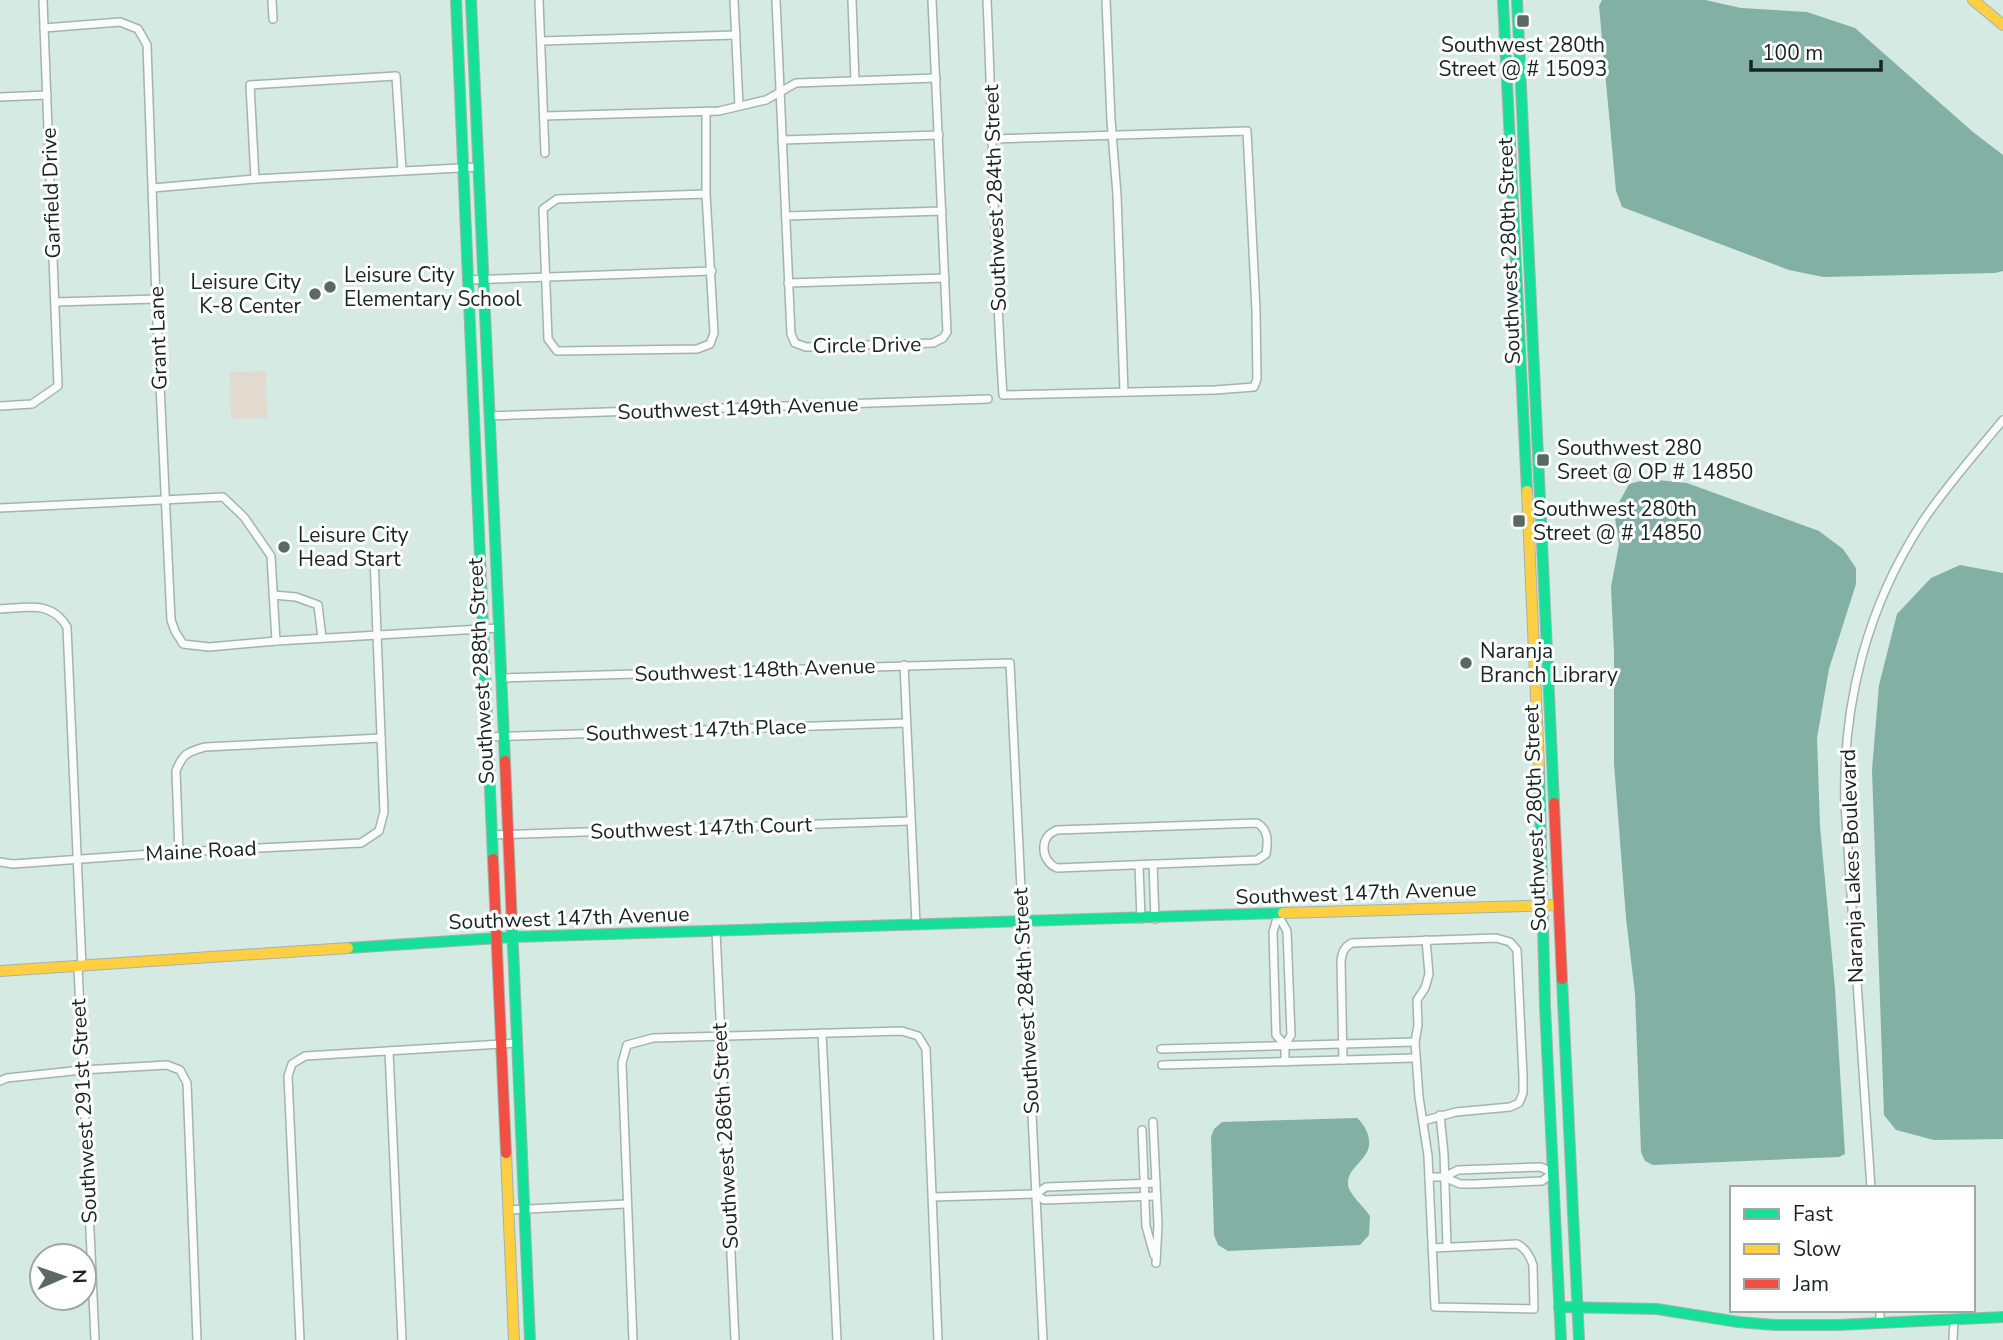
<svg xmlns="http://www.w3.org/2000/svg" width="2003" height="1340" font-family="'Nunito Sans',sans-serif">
<rect width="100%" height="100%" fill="#d5eae3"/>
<path fill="#e2dacf" d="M266,371L267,418L231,419L230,372Z"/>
<g fill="#82b1a3">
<path d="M1602,0H1705L1741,8L1807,12L1855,28L1973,132L2003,155V271L1995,273L1823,277L1789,270L1622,207L1616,191L1599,6Z"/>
<path d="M1648,479L1687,483L1819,531L1843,549L1856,568V584L1829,669L1817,738L1820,826L1835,989L1845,1154L1839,1157L1653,1165L1645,1161L1641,1152L1635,994L1626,918L1614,764V653L1611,587L1619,544L1614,512L1629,484Z"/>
<path d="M1960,565L2003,573V1139L1934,1140L1896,1130L1884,1115L1872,770L1879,685L1897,614L1931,578Z"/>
<path d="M1357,1118C1366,1126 1373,1140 1367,1152C1361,1164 1347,1170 1348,1185C1349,1194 1365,1208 1370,1216L1369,1235L1360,1245L1228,1251L1218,1245L1214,1235L1211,1137L1214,1129L1222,1122Z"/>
</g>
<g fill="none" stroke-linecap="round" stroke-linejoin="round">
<g stroke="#a3b3ae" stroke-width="10">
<g id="street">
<path d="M272,0L273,19"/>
<path d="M539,0L545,153"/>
<path d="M734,0L739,106"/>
<path d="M776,0L791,334L795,343L806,347L933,343L943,338L947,332L932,0"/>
<path d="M852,0L855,80"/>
<path d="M987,0C993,132 994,264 1003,395L1215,390L1254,387L1257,379L1256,310L1247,131L992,139"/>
<path d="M1106,0L1111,120L1117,195L1124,392"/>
<path d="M44,28L120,22L138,29L147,45L156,299L171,620L175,631L183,644L209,647L276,641L498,628"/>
<path d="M541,41L736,35"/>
<path d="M0,97L47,95"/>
<path d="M706,112V194L714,333L710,344L697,349L557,351L548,339L543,209L557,199L706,194"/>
<path d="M544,116L719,111L766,100L796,83L936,78"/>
<path d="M782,140L939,135"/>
<path d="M255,179L250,85L396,76L402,170"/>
<path d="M153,188L255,179L478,167"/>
<path d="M786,216L942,211"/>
<path d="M467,280L712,271"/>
<path d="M788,283L945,278"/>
<path d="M56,302L156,299"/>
<path d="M0,406L32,404L58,386L43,0"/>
<path d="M489,416L988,399"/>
<path d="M0,508L223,497L244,517L271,556L276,641"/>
<path d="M273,595L296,597L318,605L322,638"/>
<path d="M0,609C27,608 51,600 67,627L82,967"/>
<path d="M904,665L916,924"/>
<path d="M501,678L1010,663L1043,1340"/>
<path d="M487,737L906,723"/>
<path d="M1257,823C1269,830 1268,842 1266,854L1257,860L1057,868C1040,861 1039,836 1057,830Z"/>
<path d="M491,835L910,821"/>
<path d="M179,852L176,771C183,753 188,752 205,747L381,738"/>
<path d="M0,862L13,864L179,852L361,843L379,831L384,812L374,557"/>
<path d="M1153,864L1155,919"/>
<path d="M1139,865L1141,919"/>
<path d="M1278,915L1287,931L1291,1035L1285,1045V1062"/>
<path d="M1278,915L1273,932L1276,1035L1285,1045"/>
<path d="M716,931L735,1340"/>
<path d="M1426,940L1429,974L1425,988L1417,1000L1418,1025L1415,1042L1419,1097L1428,1156L1435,1307L1534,1309L1533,1265C1530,1256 1526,1248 1517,1244L1432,1248"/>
<path d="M78,967L95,1340"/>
<path d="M822,1033L837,1340"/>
<path d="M1161,1049L1415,1042"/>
<path d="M389,1051L402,1340"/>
<path d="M1343,1060L1341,962C1342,952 1344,947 1352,943L1496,938L1510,942L1517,950L1523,1076V1093L1519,1103L1510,1107L1456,1112L1423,1121"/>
<path d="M1162,1065L1415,1058"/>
<path d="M0,1081L7,1078L82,1070L167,1065L180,1070L187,1083L197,1340"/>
<path d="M1440,1115L1444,1154L1447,1247"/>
<path d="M1153,1122L1158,1225L1156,1263"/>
<path d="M1142,1130L1146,1226L1154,1255"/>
<path d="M1429,1177H1444L1460,1184H1474L1542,1181L1553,1173L1541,1167L1458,1170L1444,1177"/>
<path d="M1871,1188L1845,805C1842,704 1867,606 1923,521C1947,485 1976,453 2003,420"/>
<path d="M1036,1194L1046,1187L1156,1183"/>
<path d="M1036,1194L1044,1200L1156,1196"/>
<path d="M933,1197L1036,1194"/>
<path d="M508,1210L626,1204"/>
<path d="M1880,1310V1323"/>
<path d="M300,1340L288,1076L292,1064L305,1056L517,1043"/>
<path d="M633,1340L622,1063L627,1045L653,1038L902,1031L918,1036L926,1049L938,1340"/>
<path d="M1953,1340L1954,1320"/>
</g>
</g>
<g stroke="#a3b3ae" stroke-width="12">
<g id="fast">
<path d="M456,0L493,859"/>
<path d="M471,0L505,761"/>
<path d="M1503,0L1527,491"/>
<path d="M1517,0L1554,803"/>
<path d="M1539,766L1545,1006L1561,1340"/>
<path d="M512,924L530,1340"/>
<path d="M348,948L512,937L1283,913"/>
<path d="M1562,979L1579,1340"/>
<path d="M1559,1307L1657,1309L1738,1322L1775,1325H1838L2003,1317"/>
</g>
</g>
<g stroke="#a3b3ae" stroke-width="12">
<g id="slow">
<path d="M1973,0L2003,25"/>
<path d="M1527,491L1539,766"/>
<path d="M1283,913L1557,905"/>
<path d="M0,971L348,948"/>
<path d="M506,1153L514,1340"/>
</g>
</g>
<g stroke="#a3b3ae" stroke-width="12">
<g id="jam">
<path d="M505,761L512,924"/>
<path d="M1554,803L1562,979"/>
<path d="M493,859L506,1153"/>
</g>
</g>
<use href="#street" stroke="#f9fcfb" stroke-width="7"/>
<use href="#fast" stroke="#16e098" stroke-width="10"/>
<use href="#slow" stroke="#ffcf43" stroke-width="10"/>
<use href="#jam" stroke="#f24e42" stroke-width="10"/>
</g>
<g fill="#5a6964" stroke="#fff" stroke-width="2.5">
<rect x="1516" y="14" width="14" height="14" rx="3.5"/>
<circle cx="330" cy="287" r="7"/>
<circle cx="315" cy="294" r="7"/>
<rect x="1536" y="453" width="14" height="14" rx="3.5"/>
<rect x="1512" y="514" width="14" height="14" rx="3.5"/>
<circle cx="284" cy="547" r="7"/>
<circle cx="1466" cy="663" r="7"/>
</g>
<g text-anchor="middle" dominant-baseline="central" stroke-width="6" stroke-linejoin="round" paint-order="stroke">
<g font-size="21" fill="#172420" stroke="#fff" text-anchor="start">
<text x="1523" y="45" text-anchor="middle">Southwest 280th<tspan x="1523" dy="24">Street @ # 15093</tspan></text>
<text x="344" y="275">Leisure City<tspan x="344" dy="24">Elementary School</tspan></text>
<text x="301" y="282" text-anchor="end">Leisure City<tspan x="301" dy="24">K-8 Center</tspan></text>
<text x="1557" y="448">Southwest 280<tspan x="1557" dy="24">Sreet @ OP # 14850</tspan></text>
<text x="1533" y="509">Southwest 280th<tspan x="1533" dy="24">Street @ # 14850</tspan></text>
<text x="298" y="535">Leisure City<tspan x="298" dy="24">Head Start</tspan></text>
<text x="1480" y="651">Naranja<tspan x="1480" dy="24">Branch Library</tspan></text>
</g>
<g font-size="21" fill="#172420" stroke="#fff">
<text transform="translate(51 193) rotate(-92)">Garfield Drive</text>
<text transform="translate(995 198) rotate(-92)">Southwest 284th Street</text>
<text transform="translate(1509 251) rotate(-92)">Southwest 280th Street</text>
<text transform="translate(158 338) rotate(-92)">Grant Lane</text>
<text transform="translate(867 345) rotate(-1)">Circle Drive</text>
<text transform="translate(738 408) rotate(-2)">Southwest 149th Avenue</text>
<text transform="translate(755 670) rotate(-2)">Southwest 148th Avenue</text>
<text transform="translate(481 671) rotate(-93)">Southwest 288th Street</text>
<text transform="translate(696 730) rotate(-2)">Southwest 147th Place</text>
<text transform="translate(1535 818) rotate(-92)">Southwest 280th Street</text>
<text transform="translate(701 828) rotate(-2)">Southwest 147th Court</text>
<text transform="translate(201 851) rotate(-3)">Maine Road</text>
<text transform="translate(1852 866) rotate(-92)">Naranja Lakes Boulevard</text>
<text transform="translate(1356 893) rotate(-2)">Southwest 147th Avenue</text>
<text transform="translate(569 918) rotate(-2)">Southwest 147th Avenue</text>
<text transform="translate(1026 1001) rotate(-93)">Southwest 284th Street</text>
<text transform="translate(84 1111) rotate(-93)">Southwest 291st Street</text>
<text transform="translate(725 1136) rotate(-93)">Southwest 286th Street</text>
</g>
</g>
<rect x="1730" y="1186" width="245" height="126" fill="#ffffff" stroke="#a2a7a6" stroke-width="2"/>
<rect x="1744" y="1209" width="35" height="10" fill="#16e098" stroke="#a2a7a6" stroke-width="2"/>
<text x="1793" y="1221" font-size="21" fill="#172420">Fast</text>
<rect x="1744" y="1244" width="35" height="10" fill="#ffcf43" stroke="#a2a7a6" stroke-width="2"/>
<text x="1793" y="1256" font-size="21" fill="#172420">Slow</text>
<rect x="1744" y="1279" width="35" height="10" fill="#f24e42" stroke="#a2a7a6" stroke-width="2"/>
<text x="1793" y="1291" font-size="21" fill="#172420">Jam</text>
<g transform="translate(63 1277) rotate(88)"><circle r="33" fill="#ffffff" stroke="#a2a7a6" stroke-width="2"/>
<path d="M0-5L12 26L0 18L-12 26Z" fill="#5a6964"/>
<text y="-10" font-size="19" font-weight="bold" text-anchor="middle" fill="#172420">N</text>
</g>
<path d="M1751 60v10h130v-10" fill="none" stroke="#172420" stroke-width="3.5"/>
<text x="1762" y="60" font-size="21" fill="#172420" stroke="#ffffff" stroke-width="5" paint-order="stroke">100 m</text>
</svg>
